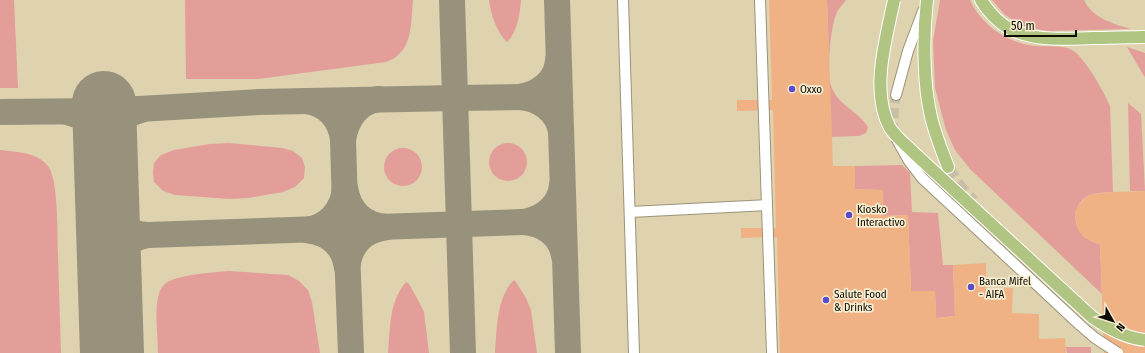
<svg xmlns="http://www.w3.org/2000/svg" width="1145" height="353" font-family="'Fira Sans Condensed',sans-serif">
<rect width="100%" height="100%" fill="#e9e0c3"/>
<rect fill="#ded2af" x="0" y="0" width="1145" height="353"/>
<g fill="#e49e99">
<path d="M0,0H14L18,88H0Z"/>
<path d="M185,0H413C411,18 413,44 397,56C394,59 390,60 386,62L258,79H186Z"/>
<path d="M489,0H521C520,14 517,33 507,42C496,31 491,15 489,0Z"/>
<path d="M827,0H846C843,4 839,8 837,12C830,27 827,70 831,86C832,89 835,94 837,97C846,108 860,114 868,127L866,133L859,136L831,137Z"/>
<path d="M940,0H970C981,25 1009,44 1036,46C1046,47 1060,45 1070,49C1084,55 1104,92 1110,106L1113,192C1104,193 1093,192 1086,197C1071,207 1073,228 1086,238C1090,241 1095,243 1100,244L1102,294L970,169L955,150L946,130L935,88L933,41Z"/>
<path d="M992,0H1084C1092,18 1114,24 1131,29L1048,31L1025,27L1005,15Z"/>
<path d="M1127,47L1145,53V77L1144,76Z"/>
<path d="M1128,103L1141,114L1145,191H1130Z"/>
<path d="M229,143L282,148L293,151L302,158L305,167L304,178L295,187L283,192L248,198L230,199L175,195L163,191L154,182L153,173L154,163L161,155L174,150L210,144Z"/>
<circle cx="508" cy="162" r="19"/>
<circle cx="403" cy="167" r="19"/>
<path d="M0,150C16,152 37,152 48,166C59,181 57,236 58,256C59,288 60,321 61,353H0Z"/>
<path d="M902,165L910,173L912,212L938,213L943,265H953L955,316L936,318L935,291H911L908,215L883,216V190L855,189V166Z"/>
<path d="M229,271L288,275L299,281L308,290L312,302L320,353H158C158,337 154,308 159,294C159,291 163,286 165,284C174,275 215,272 229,271Z"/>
<path d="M514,280L516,282L526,298L531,310L537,353H495C497,330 496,298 514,280Z"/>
<path d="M406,282L409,284L418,300L424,312L429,353H388C390,330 389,301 406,282Z"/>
<path d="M1066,347H1091V353H1067Z"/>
</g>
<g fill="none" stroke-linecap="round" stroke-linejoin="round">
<g stroke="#98927c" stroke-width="26">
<path d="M452,0L463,353"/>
<path d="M557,0L568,353"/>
<path d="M558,60C557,81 538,95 519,97C539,98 558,111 561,132"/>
<path d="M306,101C327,103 341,120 343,140C346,120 358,101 379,99"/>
<path d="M0,112L104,111L259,102L455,98L519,97"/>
<path d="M67,112C89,118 102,128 106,151C108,128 119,116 141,110"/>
<path d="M343,140L345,206"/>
<path d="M562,185C560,206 543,219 523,222C543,223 561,235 564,256"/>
<path d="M345,188C349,212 363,225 387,227C363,230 350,244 347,268C344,245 329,232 306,230C328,227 343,211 345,188Z"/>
<path d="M107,197C110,219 125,234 148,235C125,239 111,255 109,277"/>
<path d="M148,235L523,222"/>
<path d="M347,251L351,353"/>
</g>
<path stroke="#98927c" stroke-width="64" d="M104,103L112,353"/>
</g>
<g fill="#f0b284">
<path d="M769,0H827L833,166H855V189L883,190V216L908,215L911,291H935L936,318L955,316L953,265L986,263V289L1013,288L1012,313L1039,314V339L1065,338L1066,353H780L777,237L741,238V228H776L773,110L737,111V100H772Z"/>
<path d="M1145,191V353H1104L1100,244L1093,242L1085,238L1078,230L1076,221L1075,212L1079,204L1085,198L1092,194L1113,192Z"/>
</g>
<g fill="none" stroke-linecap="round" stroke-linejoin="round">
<path stroke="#c8c0a6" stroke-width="10" stroke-dasharray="10 5" stroke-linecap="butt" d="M893,133L894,108L896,95"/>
<path stroke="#c8c0a6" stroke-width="12" stroke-dasharray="12 6" stroke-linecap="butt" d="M948,167L957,183L973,201"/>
<g stroke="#9c9379" stroke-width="12">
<g id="minor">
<path d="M623,0L634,353"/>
<path d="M760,0L772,353"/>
<path d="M896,95L908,51L923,11"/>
<path d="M630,212L767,205"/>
</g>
</g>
<g stroke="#fff" stroke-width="14">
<g id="major">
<path d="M927,0C923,35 923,83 931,117C935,134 942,151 948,167"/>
<path d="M981,0C989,13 1002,27 1017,32C1040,41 1068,39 1093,38C1110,38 1128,37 1145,37"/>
</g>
</g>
<use href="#minor" stroke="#fff" stroke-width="10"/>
<use href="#major" stroke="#b0c582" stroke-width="12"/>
<g stroke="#9c9379" stroke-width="12" stroke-linecap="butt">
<path id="minor-bridge" d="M896,138L909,161L922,178L1081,326L1095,338L1118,353"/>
</g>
<g stroke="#fff" stroke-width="14" stroke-linecap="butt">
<path id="major-bridge" d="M894,0C886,39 870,91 890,128C896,137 906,145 914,153L1092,317C1108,328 1125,338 1145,340"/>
</g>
<use href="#minor-bridge" stroke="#fff" stroke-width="10"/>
<use href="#major-bridge" stroke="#b0c582" stroke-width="12"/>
</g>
<g fill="#594cc4" stroke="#f7edd0" stroke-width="1.5">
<circle cx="792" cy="89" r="4"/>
<circle cx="849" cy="215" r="4"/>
<circle cx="971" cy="287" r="4"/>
<circle cx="826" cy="300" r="4"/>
</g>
<g text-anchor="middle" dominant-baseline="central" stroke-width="3.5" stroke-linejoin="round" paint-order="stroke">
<g font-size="11" fill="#0e0b03" stroke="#f7edd0" text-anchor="start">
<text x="800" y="89">Oxxo</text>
<text x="857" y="209">Kiosko<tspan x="857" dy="13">Interactivo</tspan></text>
<text x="979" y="281">Banca Mifel<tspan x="979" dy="13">- AIFA</tspan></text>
<text x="834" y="294">Salute Food<tspan x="834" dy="13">&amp; Drinks</tspan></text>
</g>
</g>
<g transform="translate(1113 321) rotate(129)" stroke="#f7edd0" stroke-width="3" paint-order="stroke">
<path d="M0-3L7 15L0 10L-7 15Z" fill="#0e0b03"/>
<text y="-6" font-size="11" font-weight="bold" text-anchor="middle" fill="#0e0b03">N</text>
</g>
<path d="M1005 30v6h71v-6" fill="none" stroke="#0e0b03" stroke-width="2"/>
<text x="1011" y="30" font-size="12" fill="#0e0b03" stroke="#f7edd0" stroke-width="3" paint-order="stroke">50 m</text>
</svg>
